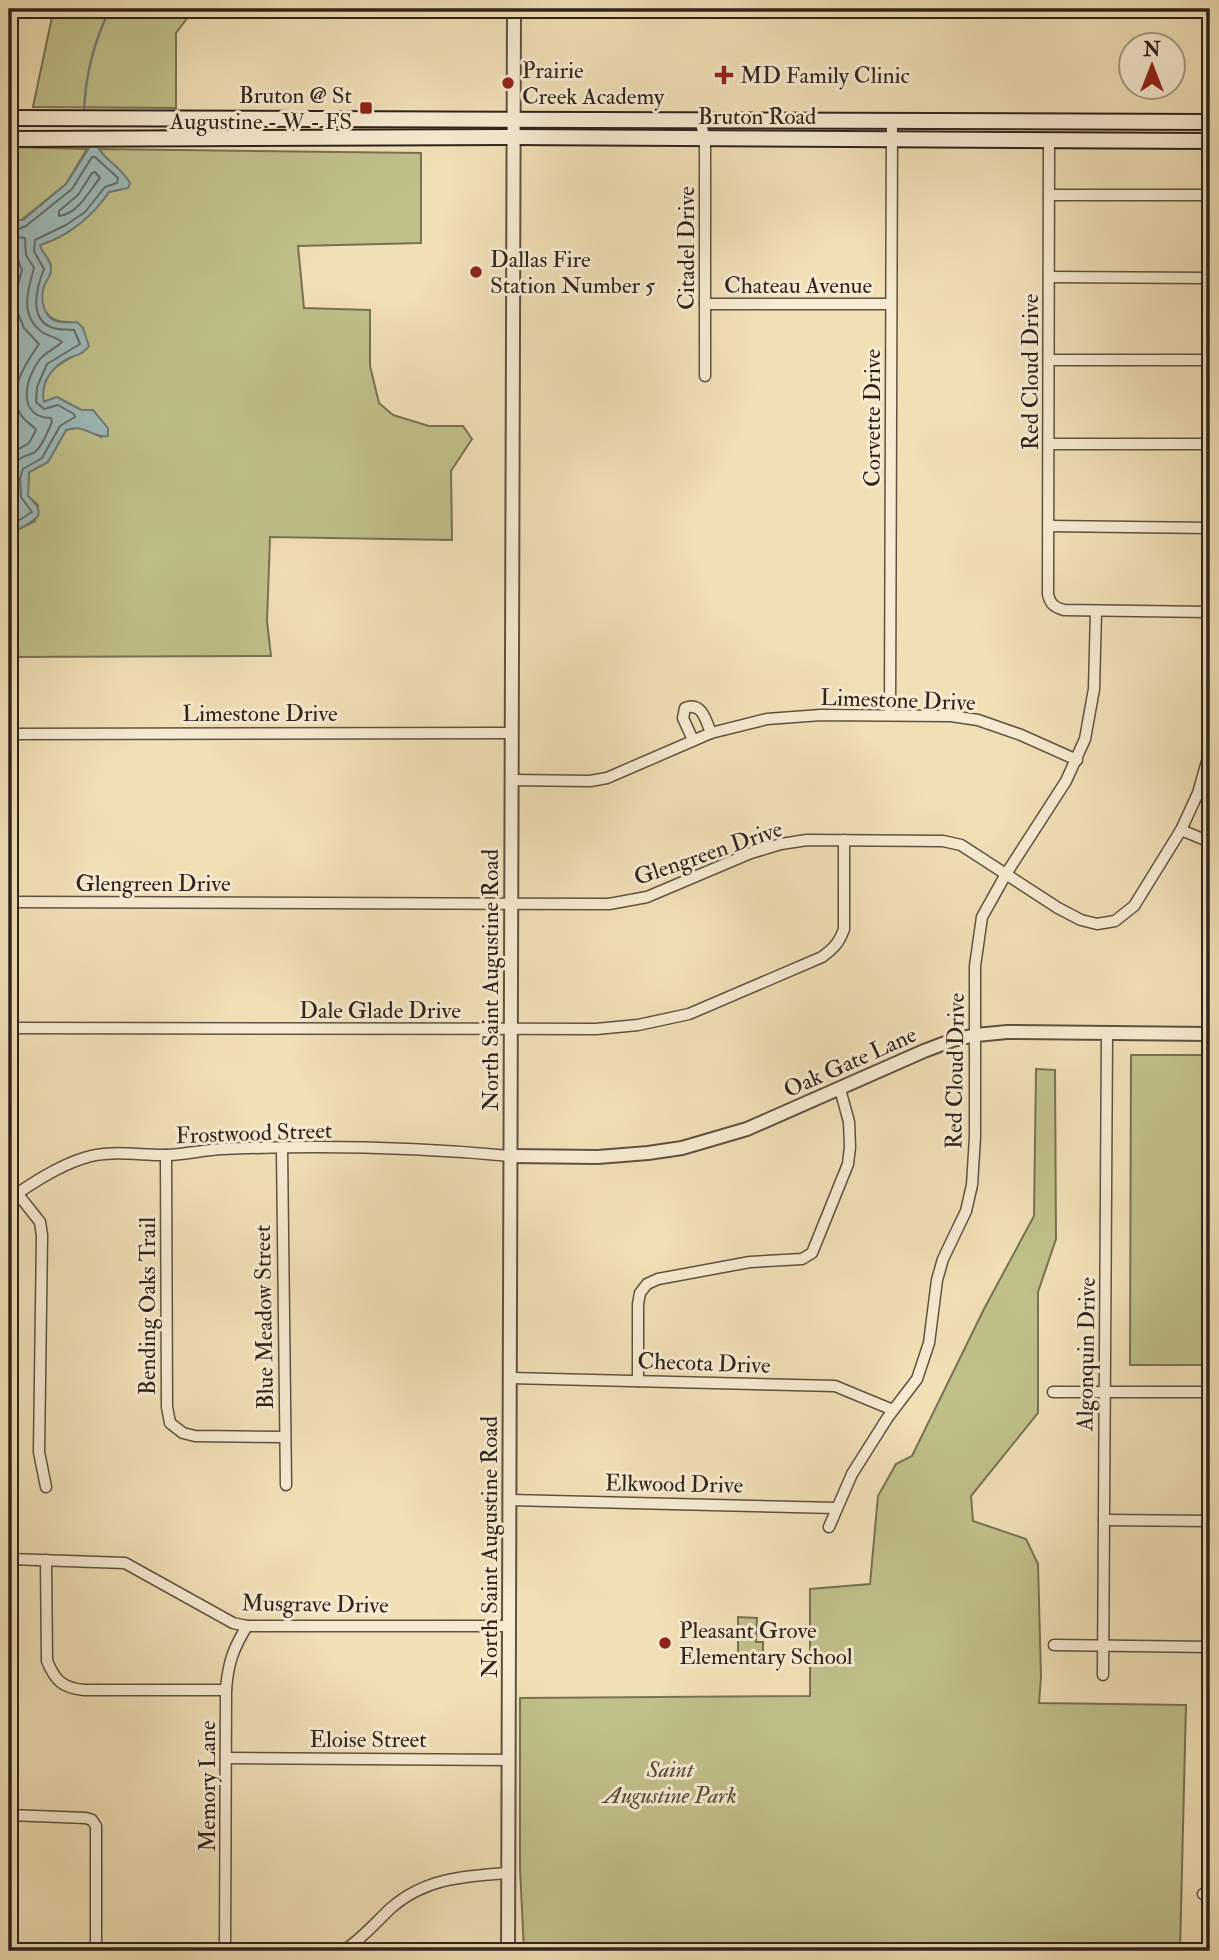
<svg xmlns="http://www.w3.org/2000/svg" width="1219" height="1960" font-family="'IM FELL Double Pica',serif">
<rect width="100%" height="100%" fill="#f1dfb6"/>
<filter id="stains"><feTurbulence type="fractalNoise" baseFrequency=".00286" numOctaves="4"/><feColorMatrix values="0 0 0 0 .2 0 0 0 0 .09 0 0 0 0 .02 0 0 0 .5 -.17"/></filter>
<radialGradient id="worn" r=".72"><stop offset=".6" stop-color="#630" stop-opacity="0"/><stop offset="1" stop-color="#630" stop-opacity=".3"/></radialGradient>
<g fill="#c0c08a" stroke="#777253" stroke-width="2">
<path d="M56,9H194L176,33V108L33,107L53,12Z"/>
<path d="M9,147L87,149L66,184L19,222L9,220Z"/>
<path d="M99,149L421,153V243L298,246L304,308L370,310V366L379,403L393,415L429,426H463L472,439L451,471L452,540L270,537L267,621L271,656L9,657V569L11,567L15,535L17,530L35,521L38,505L28,496L29,472L48,462L66,430L80,427L101,437L93,410H81L57,397L43,402C40,374 60,361 83,352L70,322C47,323 37,306 44,285C46,280 51,275 51,269C52,259 41,254 40,245C70,236 92,216 109,192L127,188L116,166L107,161Z"/>
<path d="M1131,1055H1210V1365H1130Z"/>
<path d="M1036,1069L1055,1070L1056,1239L1038,1292V1413L971,1496L973,1521L1026,1539L1038,1564L1041,1677L1039,1703L1186,1705L1180,1951H524L520,1868V1698L810,1696V1589L870,1584L878,1496L896,1464L912,1456L984,1309L1034,1216Z"/>
<path d="M738,1617L757,1618L756,1642H763V1662H738Z"/>
</g>
<path fill="#9ebab8" stroke="#717e7a" stroke-width="2" d="M91,145L97,146C105,161 122,167 130,183L128,188L109,192C92,217 70,235 40,245C42,254 52,260 51,270C51,275 46,281 44,286C40,299 43,320 60,322C65,323 71,322 77,322L83,328L89,346C83,355 74,355 65,360C50,369 40,385 44,402L57,397L81,410H93L108,428V436C91,438 85,423 66,430L48,462L29,472L28,496C49,515 36,520 17,530L11,567L9,569V220H23L66,184Z"/>
<g fill="none" stroke-linecap="round" stroke-linejoin="round">
<g stroke="#666e6a" stroke-width="2">
<path d="M95,172L100,178C89,191 78,214 59,216V211L78,195L92,173Z"/>
<path d="M9,227L19,229L26,226L72,189L92,157H95L118,178L117,183L105,187L85,212L66,225L35,240L34,251L44,269C36,289 27,324 58,329C63,330 69,329 74,330L80,344L47,364L37,387L36,402L44,409L58,405L74,414L75,417L60,426L42,458L23,469L20,478L21,497L32,512L13,524L9,531"/>
<path d="M9,236L25,238L26,255L34,268C28,289 19,315 42,332C48,336 56,337 62,342C56,348 46,352 40,359C25,378 16,417 51,418L52,422C48,430 43,445 36,451C32,455 25,455 21,458C6,469 11,497 18,510L9,517"/>
<path d="M9,247L14,249L22,270L17,288V311L24,328L39,344C26,363 6,391 21,415C25,422 32,424 36,430L29,443L9,455"/>
</g>
<path stroke="#717e7a" stroke-width="2.5" d="M84,113C85,78 94,41 110,9"/>
<g stroke="#5f5242" stroke-width="13">
<g id="minor">
<path d="M700,120L705,139V376"/>
<path d="M1049,141L1048,594C1050,604 1054,607 1064,610L1210,612"/>
<path d="M1049,195H1210"/>
<path d="M1049,277L1210,278"/>
<path d="M705,304H891"/>
<path d="M1049,360H1210"/>
<path d="M1049,444H1210"/>
<path d="M1049,526L1210,528"/>
<path d="M890,715L892,121"/>
<path d="M9,734L511,733"/>
<path d="M693,740L683,718L685,708C702,701 706,721 711,733"/>
<path d="M511,780L590,781L607,778L711,733L767,719L821,715L951,716L978,720L1021,735L1077,760"/>
<path d="M1181,830L1210,842"/>
<path d="M9,902L609,904L647,897L751,853L781,844L807,840L943,841L961,845L1058,908L1081,920L1097,924L1115,921L1134,906L1181,830L1198,793L1210,751"/>
<path d="M9,1028L596,1029L638,1025L689,1014L822,957C834,948 839,943 844,929V840"/>
<path d="M282,1149L286,1485"/>
<path d="M166,1155L167,1407L170,1423L183,1433L195,1436L285,1437"/>
<path d="M9,1183L40,1222L42,1235L39,1452L46,1487"/>
<path d="M9,1199C31,1184 58,1166 84,1158C110,1149 142,1156 169,1155C187,1154 204,1150 222,1149C318,1145 415,1147 511,1156"/>
<path d="M510,1378L835,1386L893,1410"/>
<path d="M638,1381V1304L640,1293L647,1284L658,1279L750,1262L802,1259L812,1253L848,1164L850,1147L849,1122L840,1089"/>
<path d="M1053,1392H1210"/>
<path d="M510,1500L837,1508"/>
<path d="M1104,1520L1210,1521"/>
<path d="M829,1527L852,1474L888,1417L917,1379L929,1343L937,1280L943,1259L966,1211L972,1185L975,1137V966L982,917L1006,874L1066,781L1085,739L1094,689L1096,611"/>
<path d="M9,1559L125,1563L233,1623L247,1626H509"/>
<path d="M46,1560L47,1661C55,1680 62,1688 84,1690H226"/>
<path d="M1054,1645L1210,1647"/>
<path d="M1103,1675L1107,1033"/>
<path d="M226,1758L509,1760"/>
<path d="M9,1815L86,1818L92,1820L96,1826V1951"/>
<path d="M1203,1894H1210"/>
<path d="M225,1951L226,1690C228,1663 233,1649 247,1626"/>
<path d="M343,1951C361,1940 376,1922 391,1908C425,1878 465,1876 508,1873"/>
</g>
</g>
<g stroke="#5f5242" stroke-width="16">
<g id="tertiary">
<path d="M511,1156L598,1157L648,1153L682,1148L747,1129L924,1051L953,1040L976,1035L1007,1032L1210,1034"/>
<path d="M508,1951L514,9"/>
</g>
</g>
<g stroke="#2e231c" stroke-width="18">
<g id="secondary">
<path d="M9,118L1210,122"/>
<path d="M9,139L513,137L1210,141"/>
</g>
</g>
<use href="#minor" stroke="#f6ead0" stroke-width="10"/>
<use href="#tertiary" stroke="#f6ead0" stroke-width="12"/>
<use href="#secondary" stroke="#f6ead0" stroke-width="14"/>
</g>
<g fill="#8f2418" stroke="#f6ead0" stroke-width="2.5">
<path d="M720.5 64.5h7v7h7v7h-7v7h-7v-7h-7v-7h7z"/>
<circle cx="508" cy="83" r="7"/>
<rect x="359" y="101" width="14" height="14" rx="3.5"/>
<circle cx="476" cy="272" r="7"/>
<circle cx="665" cy="1643" r="7"/>
</g>
<g text-anchor="middle" dominant-baseline="central" stroke-width="6" stroke-linejoin="round" paint-order="stroke">
<g font-size="23" fill="#2e231c" stroke="#f6ead0" text-anchor="start">
<text x="522" y="70">Prairie<tspan x="522" dy="26">Creek Academy</tspan></text>
<text x="740" y="75">MD Family Clinic</text>
<text x="352" y="95" text-anchor="end">Bruton @ St<tspan x="352" dy="26">Augustine - W - FS</tspan></text>
<text x="490" y="259">Dallas Fire<tspan x="490" dy="26">Station Number 5</tspan></text>
<text x="679" y="1630">Pleasant Grove<tspan x="679" dy="26">Elementary School</tspan></text>
</g>
<g font-size="23" fill="#2e231c" stroke="#f6ead0">
<text x="757" y="116">Bruton Road</text>
<text transform="translate(686 248) rotate(-90)">Citadel Drive</text>
<text x="798" y="285">Chateau Avenue</text>
<text transform="translate(1030 372) rotate(-90)">Red Cloud Drive</text>
<text transform="translate(872 418) rotate(-90)">Corvette Drive</text>
<text transform="translate(898 700) rotate(2)">Limestone Drive</text>
<text x="260" y="713">Limestone Drive</text>
<text transform="translate(708 853) rotate(-19)">Glengreen Drive</text>
<text x="153" y="883">Glengreen Drive</text>
<text transform="translate(490 980) rotate(-90)">North Saint Augustine Road</text>
<text x="380" y="1010">Dale Glade Drive</text>
<text transform="translate(850 1062) rotate(-24)">Oak Gate Lane</text>
<text transform="translate(955 1071) rotate(-89)">Red Cloud Drive</text>
<text transform="translate(254 1133) rotate(-2)">Frostwood Street</text>
<text transform="translate(147 1306) rotate(-90)">Bending Oaks Trail</text>
<text transform="translate(264 1317) rotate(-91)">Blue Meadow Street</text>
<text transform="translate(1086 1354) rotate(-89)">Algonquin Drive</text>
<text transform="translate(704 1363) rotate(2)">Checota Drive</text>
<text transform="translate(674 1484) rotate(1)">Elkwood Drive</text>
<text transform="translate(489 1547) rotate(-90)">North Saint Augustine Road</text>
<text transform="translate(315 1604) rotate(1)">Musgrave Drive</text>
<text x="368" y="1739">Eloise Street</text>
<text transform="translate(207 1786) rotate(-90)">Memory Lane</text>
</g>
<g font-size="23" font-style="italic" fill="#524a38" stroke="#f6ead0">
<text x="670" y="1769">Saint<tspan x="670" dy="26">Augustine Park</tspan></text>
</g>
</g>
<rect width="1219" height="1960" fill="none" stroke="#f1dfb6" stroke-width="35"/>
<rect x="10" y="10" width="1198" height="1939" fill="none" stroke="#2e231c" stroke-width="3.5"/>
<rect x="18" y="18" width="1184" height="1925" fill="none" stroke="#2e231c" stroke-width="2"/>
<g transform="translate(1152 66)"><circle r="33" fill="#f6ead0" stroke="#a69a88" stroke-width="2"/>
<path d="M0-5L12 26L0 18L-12 26Z" fill="#8f2418"/>
<text y="-10" font-size="19" font-weight="bold" text-anchor="middle" fill="#2e231c">N</text>
</g>
<rect width="100%" height="100%" filter="url(#stains)"/>
<rect width="100%" height="100%" fill="url(#worn)"/>
</svg>
